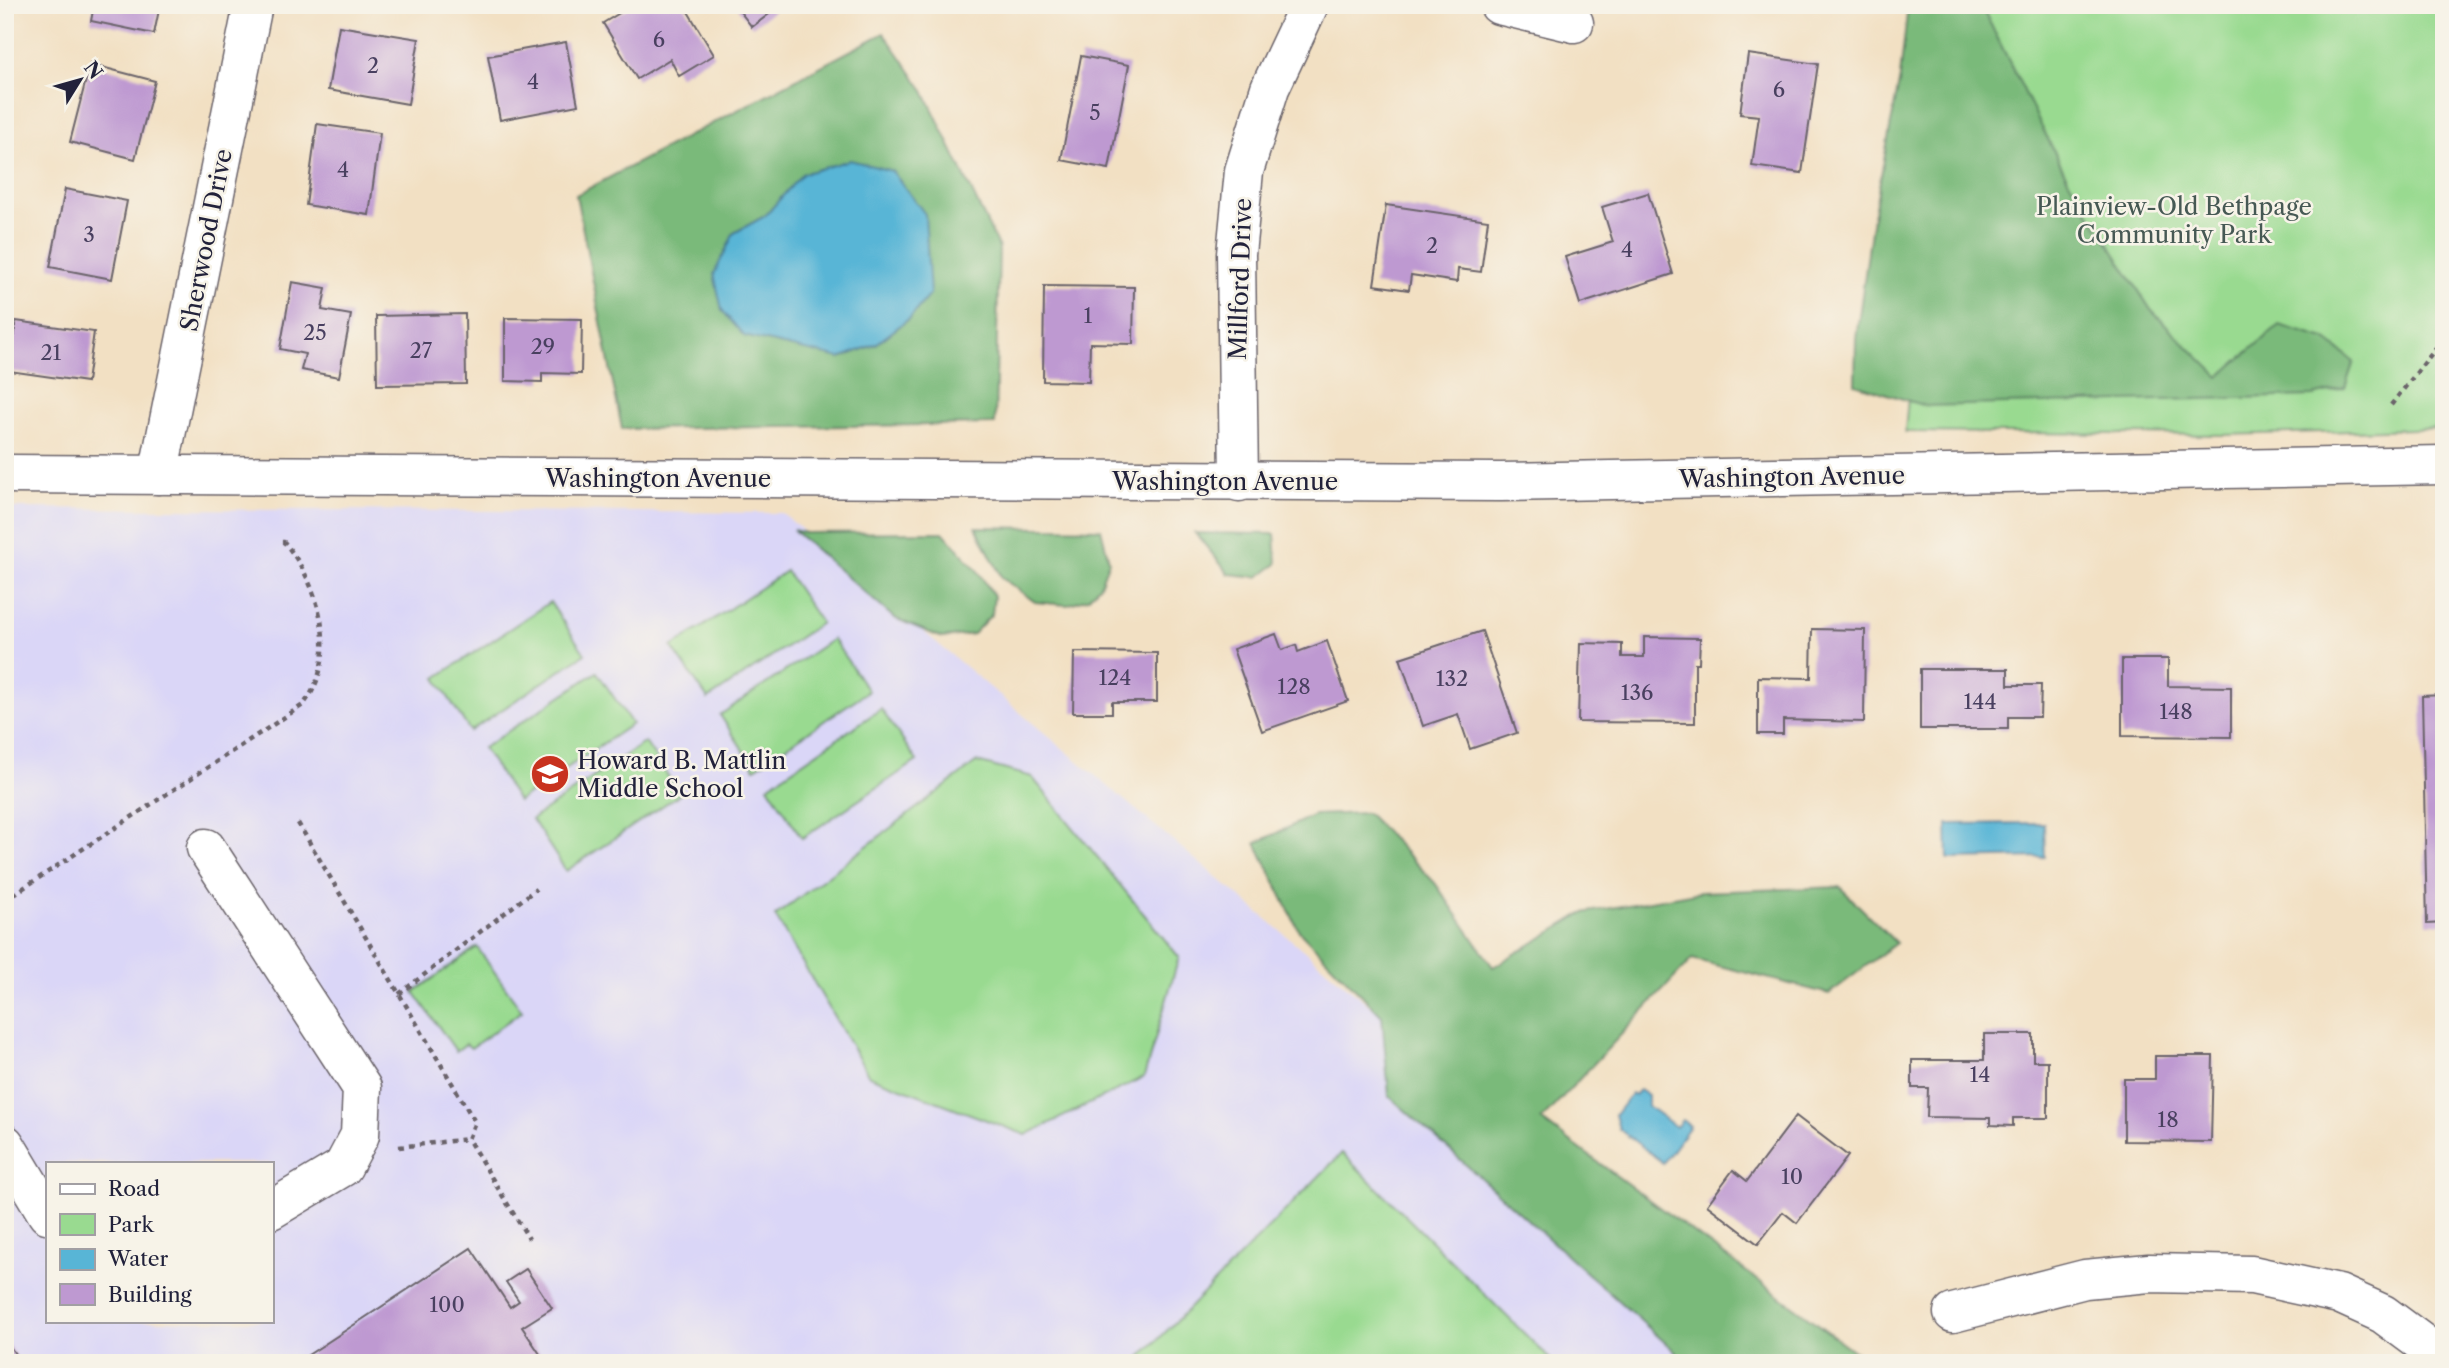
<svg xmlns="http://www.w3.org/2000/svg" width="2449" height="1368" font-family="'Libre Caslon Text',serif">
<rect width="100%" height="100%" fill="#f7f3e8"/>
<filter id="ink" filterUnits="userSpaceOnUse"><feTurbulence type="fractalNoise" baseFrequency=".0143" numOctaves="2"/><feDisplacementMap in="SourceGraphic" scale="14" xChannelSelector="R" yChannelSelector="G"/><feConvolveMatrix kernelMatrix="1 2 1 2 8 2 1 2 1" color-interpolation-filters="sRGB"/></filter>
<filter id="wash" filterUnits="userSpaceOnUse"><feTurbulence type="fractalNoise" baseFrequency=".00686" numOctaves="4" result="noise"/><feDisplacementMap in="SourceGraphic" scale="28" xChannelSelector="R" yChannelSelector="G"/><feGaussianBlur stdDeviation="1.57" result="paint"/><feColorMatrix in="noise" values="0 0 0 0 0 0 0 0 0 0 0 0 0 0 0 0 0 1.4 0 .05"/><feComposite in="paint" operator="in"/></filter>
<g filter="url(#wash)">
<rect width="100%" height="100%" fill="#f2e0c3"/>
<path fill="#dad6f7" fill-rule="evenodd" d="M5,508L782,513L1382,1016L1389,1096L1688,1363H5ZM47,1163H271V1321H47Z"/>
<g fill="#99da90" stroke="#5e7e66" stroke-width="2">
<path d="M1942,5H2444V428L2225,435L1905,432Z"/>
<path d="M786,571L821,623L708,699L672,647Z"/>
<path d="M550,602L585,654L470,731L436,678Z"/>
<path d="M833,639L868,691L755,768L720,715Z"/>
<path d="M597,672L632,724L518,801L483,748Z"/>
<path d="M881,709L917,761L802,838L768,786Z"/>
<path d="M645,742L680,794L566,871L532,819Z"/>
<path d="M977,762L1032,777L1179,957L1144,1077L1026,1135L869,1076L775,916Z"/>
<path d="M477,947L522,1011L471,1048L466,1044L456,1051L414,992Z"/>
<path d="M1342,1153L1554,1363H1135Z"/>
</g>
<g fill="#7aba7a" stroke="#4e6e5a" stroke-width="2" fill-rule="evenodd">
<path d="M1908,5H1981L2068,179L2151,310L2219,377L2279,325L2325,339L2354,361L2345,388L2313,396L1925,406L1855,384L1856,338L1873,217L1900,77Z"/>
<path d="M884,33L923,89L999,248L995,424L622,429L576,195ZM765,216L910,318L876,344L840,358L734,233Z"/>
<path d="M976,527L1101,529L1109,561L1100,585L1088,598L1067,605L1035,602L1002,578Z"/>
<path d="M793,530L806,533L943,532L977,570L994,596L992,614L973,634L942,638L894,618Z"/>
<path d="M1195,533L1275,534L1277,564L1258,577L1229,574Z"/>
<path d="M1367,813L1435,883L1493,967L1583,913L1701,892L1840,887L1896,943L1829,994L1692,959L1541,1120L1870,1363H1688L1389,1096L1382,1016L1299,931L1256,843L1314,815Z"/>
</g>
<g fill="#58b5d6" stroke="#3d6c88" stroke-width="2">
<path d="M850,160L892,171L925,214L930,294L910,318L876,344L840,358L744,336L722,310L714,274L734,233L765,216L802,174Z"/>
<path d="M2044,823L2045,857L1948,859L1947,824Z"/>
<path d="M1639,1090L1648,1096V1106L1676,1127L1682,1120L1690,1126L1663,1163L1619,1129L1615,1115L1632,1093L1635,1095Z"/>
</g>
<g id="blocks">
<g fill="#be99d1">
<path d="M94,5H160L154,34L91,21Z"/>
<path d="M633,5H684L714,55L679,76L670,59L637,79L603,23Z"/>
<path d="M735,5H781L752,27Z"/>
<path d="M339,26L419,39L408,104L328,90Z"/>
<path d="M566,42L578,105L500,120L488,56Z"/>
<path d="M1748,54L1818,64L1802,173L1752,166L1759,116L1740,114Z"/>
<path d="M1081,56L1129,65L1109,169L1061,160Z"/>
<path d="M90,64L155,81L135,159L70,142Z"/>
<path d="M317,124L380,133L369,215L306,205Z"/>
<path d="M65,189L127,201L112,279L50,267Z"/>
<path d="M1648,193L1673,274L1580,304L1565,257L1613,242L1602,207Z"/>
<path d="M1386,205L1488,220L1481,272L1458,269L1457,282L1411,275L1409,290L1374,285Z"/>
<path d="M292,282L326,288L322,310L351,315L339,377L301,370L305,354L280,349Z"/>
<path d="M1044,286L1134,287L1133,344L1090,343L1089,382L1043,381Z"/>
<path d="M465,314L466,384L377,385L376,316Z"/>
<path d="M505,318L582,319L581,374L542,373V382L505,381Z"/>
<path d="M16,321L94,332L87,382L9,371Z"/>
<path d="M1812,629L1865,630L1864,722L1783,720V734H1758V677L1811,678Z"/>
<path d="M1482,631L1517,733L1470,749L1458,714L1423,726L1400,658Z"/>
<path d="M1276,634L1282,650L1296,645L1298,652L1327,641L1348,701L1262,731L1233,649Z"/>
<path d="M1644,637L1700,638L1699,663H1695V723L1578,722L1580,643L1622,644V657H1644Z"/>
<path d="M1074,652L1157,653V702H1112V713H1073Z"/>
<path d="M2122,659H2168V686L2231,687V737L2122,736Z"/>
<path d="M1920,669H2008V685H2041L2040,717H2008V729H1920Z"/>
<path d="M2444,695V923L2427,924L2422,696Z"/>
<path d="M1984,1034H2033V1061H2048V1118H2013V1126L1990,1125V1118L1927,1117L1928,1088H1912V1060H1984Z"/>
<path d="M2155,1056H2213L2211,1142L2124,1141V1079H2155Z"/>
<path d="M1796,1116L1848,1156L1797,1223L1783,1212L1758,1244L1707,1205L1733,1170L1747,1181Z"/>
<path d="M471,1248L510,1307L519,1301L506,1282L526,1269L552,1308L522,1327L546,1363H296Z"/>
<path d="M5,1339L21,1363H5Z"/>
</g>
</g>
</g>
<g filter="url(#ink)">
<use href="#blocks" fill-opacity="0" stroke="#6b646b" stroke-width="2"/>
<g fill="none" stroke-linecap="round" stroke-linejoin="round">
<g stroke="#6b646b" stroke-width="41">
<g id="minor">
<path d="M1499,5L1574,23"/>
<path d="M158,475L253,5"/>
<path d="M1239,482L1236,254L1244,171L1270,88L1309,5"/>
<path d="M206,848L362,1088L360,1135L343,1167L271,1210"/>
<path d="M5,1144L47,1214"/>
<path d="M1953,1313L2085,1279L2149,1273L2252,1275L2339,1294L2383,1314L2437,1354L2444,1362"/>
</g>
</g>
<g stroke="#6b646b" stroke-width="41">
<path id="major" d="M5,474L1500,482L2444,465"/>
</g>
<g stroke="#6b646b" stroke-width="4.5" stroke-dasharray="5 5" stroke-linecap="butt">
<path d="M2391,405L2444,338"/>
<path d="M298,823L475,1122L468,1139L529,1239"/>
<path d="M5,900L303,705C341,658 320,585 284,542H279"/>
<path d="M399,994L536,889"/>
<path d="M399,1147L468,1139"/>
</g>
<use href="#minor" stroke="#fff" stroke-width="38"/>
<use href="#major" stroke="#fff" stroke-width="38"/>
</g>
</g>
<defs>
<g id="school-disc" transform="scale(2.0125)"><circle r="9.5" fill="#c8321e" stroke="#f7f3e8"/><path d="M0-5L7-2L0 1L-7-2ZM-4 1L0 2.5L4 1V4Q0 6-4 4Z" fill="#fff"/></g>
</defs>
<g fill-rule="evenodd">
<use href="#school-disc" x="550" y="774"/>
</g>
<g text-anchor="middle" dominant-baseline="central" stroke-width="5" stroke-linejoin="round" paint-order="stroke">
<g font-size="21" fill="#494060">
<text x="659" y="39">6</text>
<text x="373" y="65">2</text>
<text x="533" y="81">4</text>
<text x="1779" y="89">6</text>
<text x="1095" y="112">5</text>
<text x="343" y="169">4</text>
<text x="89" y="234">3</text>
<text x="1432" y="245">2</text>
<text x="1627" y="249">4</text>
<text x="1088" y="315">1</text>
<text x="315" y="332">25</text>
<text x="543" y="346">29</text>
<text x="421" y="350">27</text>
<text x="51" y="352">21</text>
<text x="1115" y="677">124</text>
<text x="1452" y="678">132</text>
<text x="1294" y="686">128</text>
<text x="1637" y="692">136</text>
<text x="1980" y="701">144</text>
<text x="2176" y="711">148</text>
<text x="1980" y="1074">14</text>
<text x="2168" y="1119">18</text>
<text x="1792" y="1176">10</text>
<text x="447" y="1304">100</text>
</g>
<g font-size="24" fill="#465954" stroke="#f7f3e8">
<text x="2174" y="206">Plainview-Old Bethpage<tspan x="2174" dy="28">Community Park</tspan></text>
</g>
<g font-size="24" fill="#22223b" stroke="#f7f3e8">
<text transform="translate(206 240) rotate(-79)">Sherwood Drive</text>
<text transform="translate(1240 279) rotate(-88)">Millford Drive</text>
<text transform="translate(1792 477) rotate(-1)">Washington Avenue</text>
<text x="658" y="478">Washington Avenue</text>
<text x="1225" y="481">Washington Avenue</text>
</g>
<g font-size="24" fill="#22223b" stroke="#f7f3e8" text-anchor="start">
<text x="577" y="760">Howard B. Mattlin<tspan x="577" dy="28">Middle School</tspan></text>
</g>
</g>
<rect width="2449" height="1368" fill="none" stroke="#f7f3e8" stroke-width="28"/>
<rect x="46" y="1162" width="228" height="161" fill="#f7f3e8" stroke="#a29fa3" stroke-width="2"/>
<rect x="60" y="1184" width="35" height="10" fill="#ffffff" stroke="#a29fa3" stroke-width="2"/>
<text x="108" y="1196" font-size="21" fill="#22223b">Road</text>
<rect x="60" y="1214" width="35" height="21" fill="#99da90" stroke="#a29fa3" stroke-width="2"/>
<text x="108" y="1232" font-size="21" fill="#22223b">Park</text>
<rect x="60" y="1249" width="35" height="21" fill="#58b5d6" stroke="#a29fa3" stroke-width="2"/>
<text x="108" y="1266" font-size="21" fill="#22223b">Water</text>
<rect x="60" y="1284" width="35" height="21" fill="#be99d1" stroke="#a29fa3" stroke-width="2"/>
<text x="108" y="1302" font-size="21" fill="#22223b">Building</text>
<g transform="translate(80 80) rotate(53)" stroke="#f7f3e8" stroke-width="5" paint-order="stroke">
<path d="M0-5L12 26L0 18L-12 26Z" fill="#22223b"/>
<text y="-10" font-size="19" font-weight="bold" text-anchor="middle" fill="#22223b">N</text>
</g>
</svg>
